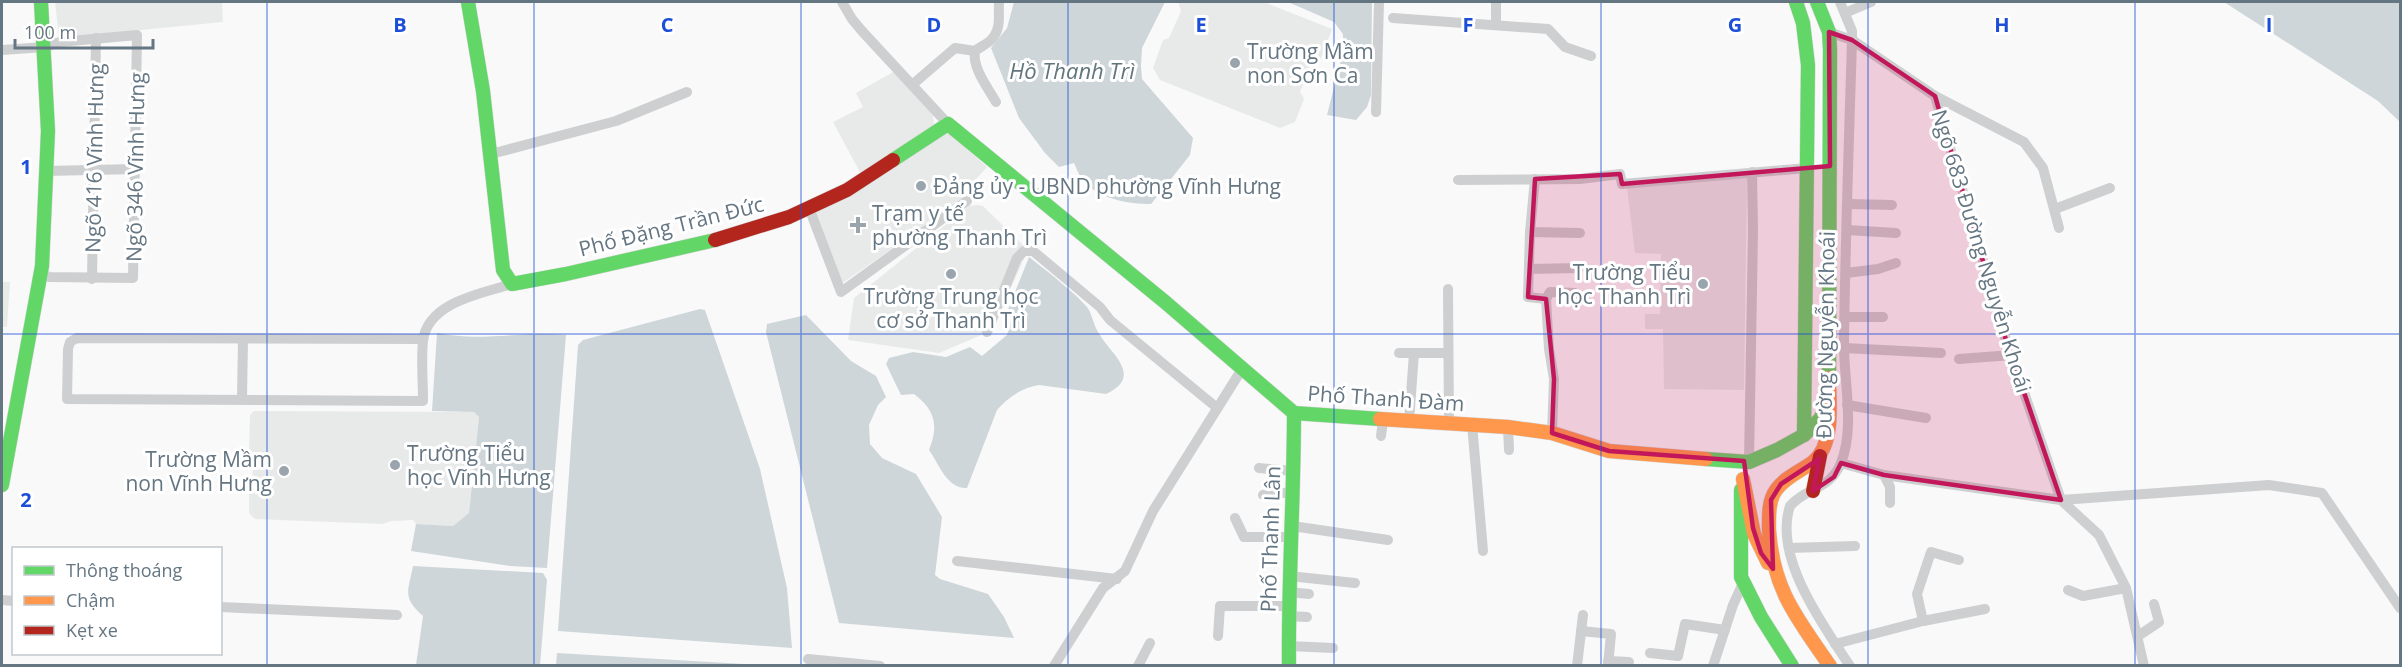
<svg xmlns="http://www.w3.org/2000/svg" width="2402" height="667" font-family="'Open Sans',sans-serif">
<rect width="100%" height="100%" fill="#f9f9f9"/>
<g fill="#e8e9e9">
<path d="M55,2H222L223,22L59,38Z"/>
<path d="M1178,2H1264L1332,29L1320,61L1310,66L1300,92L1304,99L1295,122L1280,128L1160,80L1153,68L1163,40L1169,38L1181,11Z"/>
<path d="M895,71L933,115L934,125L862,176L833,122L863,107L856,93Z"/>
<path d="M948,132L987,167L966,190L970,195L841,284L814,211Z"/>
<path d="M1747,178L1744,390L1664,389L1663,329H1645V314H1660L1661,254L1635,253L1627,187Z"/>
<path d="M977,205L983,206L1028,250L991,331L939,353L848,340L854,298L969,206Z"/>
<path d="M254,411L474,412L479,417L469,513L453,526L416,524L413,520L391,521L383,524L255,519L249,513V488L253,485L252,457L249,453L250,415Z"/>
</g>
<path fill="#e8ebe6" d="M2,282H10L7,327H2Z"/>
<g fill="#ced6d9">
<path d="M1014,2H1165L1142,48L1141,66L1142,79L1193,138L1190,155L1151,204C1128,204 1099,199 1083,181C1079,176 1077,169 1074,163L1059,167L1045,153L1019,118L991,48L1007,28Z"/>
<path d="M1288,2H1372L1371,95L1367,107L1356,120L1327,115L1343,52V34L1334,22Z"/>
<path d="M2224,2H2400V122L2378,101Z"/>
<path d="M1029,257C1041,266 1084,300 1089,310C1093,318 1094,327 1100,335C1111,354 1144,376 1106,394L1039,385C1023,387 1007,398 997,410L967,488C947,489 939,464 929,450C939,425 935,410 914,394L901,395L886,364L889,358L913,352L946,357L970,347L982,356L1007,335L1012,317L1007,312Z"/>
<path d="M700,309L705,310L760,469L787,588L792,648L558,631L578,345L583,340Z"/>
<path d="M806,315L851,361L876,376L886,397L878,405L869,425L870,444L882,458L916,474L942,517L935,575L940,579L988,594L1004,617L1014,638L839,623L766,332L767,324Z"/>
<path d="M437,333C480,342 522,331 566,335L547,568L510,566L411,551L416,524L453,526L469,513L479,417L474,412L432,411Z"/>
<path d="M413,566L543,573L547,580L540,665H416L423,616C402,597 408,592 413,566Z"/>
<path d="M557,653L761,665H556Z"/>
</g>
<g fill="none" stroke-linecap="round" stroke-linejoin="round">
<g stroke="#d5d6d7" stroke-width="15">
<g id="fast">
<path d="M468,2L483,91L503,270L512,284L566,274L715,240"/>
<path d="M1796,2L1803,23L1808,65L1804,435"/>
<path d="M1817,2L1829,32L1830,49L1829,378"/>
<path d="M893,160L948,124L1165,302L1294,413L1380,419"/>
<path d="M1706,459L1749,462L1777,450L1804,435L1820,419L1828,405"/>
<path d="M2,485L42,266L48,131L41,2"/>
<path d="M1741,490V577L1761,617L1792,666"/>
<path d="M1289,666C1288,582 1294,497 1294,413"/>
</g>
</g>
<g stroke="#d5d6d7" stroke-width="15">
<g id="slow">
<path d="M1829,378C1829,403 1835,444 1813,462C1801,471 1785,477 1776,490C1768,501 1769,517 1769,530C1773,590 1797,618 1830,666"/>
<path d="M1380,419L1508,427L1552,433L1609,451L1706,459"/>
<path d="M1743,479L1754,534L1768,563"/>
</g>
</g>
<g stroke="#d5d6d7" stroke-width="15">
<g id="jam">
<path d="M715,240L789,217L847,190L893,160"/>
<path d="M1813,491L1820,456"/>
</g>
</g>
<g stroke="#cecfd0" stroke-width="10">
<path d="M842,2L852,19L862,31L948,124"/>
<path d="M1496,2V24"/>
<path d="M1840,2L1852,31V40C1849,142 1845,244 1844,345C1844,383 1855,427 1841,463C1830,490 1806,487 1790,506C1773,557 1823,625 1850,666"/>
<path d="M1845,13L1871,2"/>
<path d="M1393,18L1548,29L1565,47L1591,56"/>
<path d="M1829,32L1852,40L1935,96L2006,340L2061,500L2099,535L2126,588L2144,666"/>
<path d="M2,50L45,47L60,42L137,35L133,278L50,277L41,275"/>
<path d="M912,85L955,48L975,51"/>
<path d="M1935,96L2024,142L2043,168L2059,228"/>
<path d="M996,102C988,88 972,68 975,51C980,47 987,44 991,40C1002,29 998,15 999,2"/>
<path d="M1376,112L1379,2"/>
<path d="M491,154L616,121L687,92"/>
<path d="M46,171L136,169"/>
<path d="M1535,179L1530,232L1528,297L1546,299"/>
<path d="M1458,180L1580,179L1620,174L1622,184L1807,168"/>
<path d="M1848,204L1892,205"/>
<path d="M809,208L841,292L967,201"/>
<path d="M2055,209L2110,188"/>
<path d="M1847,230L1896,233"/>
<path d="M1530,232L1580,233"/>
<path d="M1529,269L1579,268"/>
<path d="M1846,273L1878,269L1896,263"/>
<path d="M92,279L96,38"/>
<path d="M1448,289L1449,424"/>
<path d="M1845,317H1883"/>
<path d="M987,332L1017,258L1024,251H1033L1100,307L1110,320L1216,407"/>
<path d="M423,339L77,338L70,342L68,349L67,399L423,401C423,381 421,360 423,341C427,302 483,293 512,284"/>
<path d="M1844,348L1941,353"/>
<path d="M1399,353H1448"/>
<path d="M1959,359L2012,355"/>
<path d="M242,399L243,339"/>
<path d="M1847,405L1926,418"/>
<path d="M1409,421L1414,353"/>
<path d="M1472,424L1483,551"/>
<path d="M1508,427L1509,450"/>
<path d="M1552,433L1554,379L1549,349L1546,299L1550,292L1575,293"/>
<path d="M1381,436L1383,421"/>
<path d="M1749,462L1753,231L1752,172"/>
<path d="M1841,463L1884,475L2061,500L2269,485L2322,493L2400,608"/>
<path d="M1259,468L1293,471"/>
<path d="M1884,475L1890,487V503"/>
<path d="M1263,495L1294,492"/>
<path d="M1235,518L1244,537H1291"/>
<path d="M1292,526L1388,540"/>
<path d="M1789,548L1855,546"/>
<path d="M957,561L1117,579"/>
<path d="M1289,576L1355,583"/>
<path d="M2068,590L2083,596L2126,588"/>
<path d="M1288,592L1309,594"/>
<path d="M2,600L14,601"/>
<path d="M220,607L397,615"/>
<path d="M1288,616L1307,617"/>
<path d="M1923,621L1917,594L1931,552L1959,560"/>
<path d="M1581,631L1611,634L1608,666"/>
<path d="M1218,636L1220,606H1288"/>
<path d="M2138,636L2159,622L2154,604"/>
<path d="M1835,644L1923,621L1985,609"/>
<path d="M1288,646L1333,648"/>
<path d="M1650,653L1678,656L1685,624L1725,630"/>
<path d="M808,659L880,666"/>
<path d="M1608,661L1629,662"/>
<path d="M1054,666L1103,588L1125,571L1153,511L1242,369"/>
<path d="M1138,666L1150,643"/>
<path d="M1577,666L1583,615"/>
<path d="M1713,666L1733,605L1743,583"/>
</g>
<use href="#fast" stroke="#63d668" stroke-width="14"/>
<use href="#slow" stroke="#ff974d" stroke-width="14"/>
<use href="#jam" stroke="#b3261e" stroke-width="14"/>
</g>
<path fill="#c2185b" fill-opacity="0.2" stroke="#c2185b" stroke-width="4.5" stroke-linejoin="round" d="M1829,32L1852,40L1935,96L2006,340L2061,500L1884,475L1841,463L1834,477L1813,491L1819,459L1781,484L1771,500L1773,569L1761,553L1753,528L1744,461L1609,451L1552,433L1554,379L1546,299L1528,297L1535,179L1620,174L1622,184L1830,166Z"/>
<path fill="none" stroke="#1d4ed8" stroke-width="1.5" stroke-opacity="0.55" d="M267,2V666M534,2V666M801,2V666M1068,2V666M1334,2V666M1601,2V666M1868,2V666M2135,2V666M2,334H2400"/>
<g fill="#99a4ac" stroke="#fff" stroke-width="2">
<circle cx="1235" cy="63" r="6"/>
<circle cx="921" cy="186" r="6"/>
<path d="M855 216h6v6h6v6h-6v6h-6v-6h-6v-6h6z"/>
<circle cx="951" cy="274" r="6"/>
<circle cx="1703" cy="284" r="6"/>
<circle cx="395" cy="465" r="6"/>
<circle cx="284" cy="471" r="6"/>
</g>
<g text-anchor="middle" dominant-baseline="central" stroke-width="6" stroke-linejoin="round" paint-order="stroke">
<g font-size="21" fill="#657683" stroke="#fff" text-anchor="start">
<text x="1247" y="51">Trường Mầm<tspan x="1247" dy="24">non Sơn Ca</tspan></text>
<text x="933" y="186">Đảng ủy - UBND phường Vĩnh Hưng</text>
<text x="872" y="213">Trạm y tế<tspan x="872" dy="24">phường Thanh Trì</tspan></text>
<text x="1691" y="272" text-anchor="end">Trường Tiểu<tspan x="1691" dy="24">học Thanh Trì</tspan></text>
<text x="951" y="296" text-anchor="middle">Trường Trung học<tspan x="951" dy="24">cơ sở Thanh Trì</tspan></text>
<text x="407" y="453">Trường Tiểu<tspan x="407" dy="24">học Vĩnh Hưng</tspan></text>
<text x="272" y="459" text-anchor="end">Trường Mầm<tspan x="272" dy="24">non Vĩnh Hưng</tspan></text>
</g>
<g font-size="21" fill="#657683" stroke="#fff">
<text transform="translate(94 158) rotate(-89)">Ngõ 416 Vĩnh Hưng</text>
<text transform="translate(135 167) rotate(-89)">Ngõ 346 Vĩnh Hưng</text>
<text transform="translate(671 226) rotate(-14)">Phố Đặng Trần Đức</text>
<text transform="translate(1982 251) rotate(73)">Ngõ 683 Đường Nguyễn Khoái</text>
<text transform="translate(1825 335) rotate(-89)">Đường Nguyễn Khoái</text>
<text transform="translate(1386 398) rotate(4)">Phố Thanh Đàm</text>
<text transform="translate(1270 539) rotate(-88)">Phố Thanh Lân</text>
</g>
<g font-size="22" font-style="italic" fill="#60757c" stroke="#fff">
<text x="1072" y="70">Hồ Thanh Trì</text>
</g>
</g>
<g font-size="20" text-anchor="middle" font-weight="bold" fill="#1d4ed8" stroke="#fff" stroke-width="6" stroke-linejoin="round" paint-order="stroke">
<text x="400" y="32">B</text>
<text x="667" y="32">C</text>
<text x="934" y="32">D</text>
<text x="1201" y="32">E</text>
<text x="1468" y="32">F</text>
<text x="1735" y="32">G</text>
<text x="2002" y="32">H</text>
<text x="2269" y="32">I</text>
<text x="26" y="174">1</text>
<text x="26" y="507">2</text>
</g>
<rect width="2402" height="667" fill="none" stroke="#657683" stroke-width="6"/>
<rect x="12" y="547" width="210" height="108" fill="#ffffff" stroke="#c1c8cd" stroke-width="1.5"/>
<rect x="24" y="566" width="30" height="9" fill="#63d668" stroke="#c1c8cd" stroke-width="1.5"/>
<text x="66" y="577" font-size="18" fill="#657683">Thông thoáng</text>
<rect x="24" y="596" width="30" height="9" fill="#ff974d" stroke="#c1c8cd" stroke-width="1.5"/>
<text x="66" y="607" font-size="18" fill="#657683">Chậm</text>
<rect x="24" y="626" width="30" height="9" fill="#b3261e" stroke="#c1c8cd" stroke-width="1.5"/>
<text x="66" y="637" font-size="18" fill="#657683">Kẹt xe</text>
<path d="M15 39v9h138v-9" fill="none" stroke="#657683" stroke-width="3"/>
<text x="24" y="39" font-size="18" fill="#657683" stroke="#ffffff" stroke-width="4.5" paint-order="stroke">100 m</text>
</svg>
